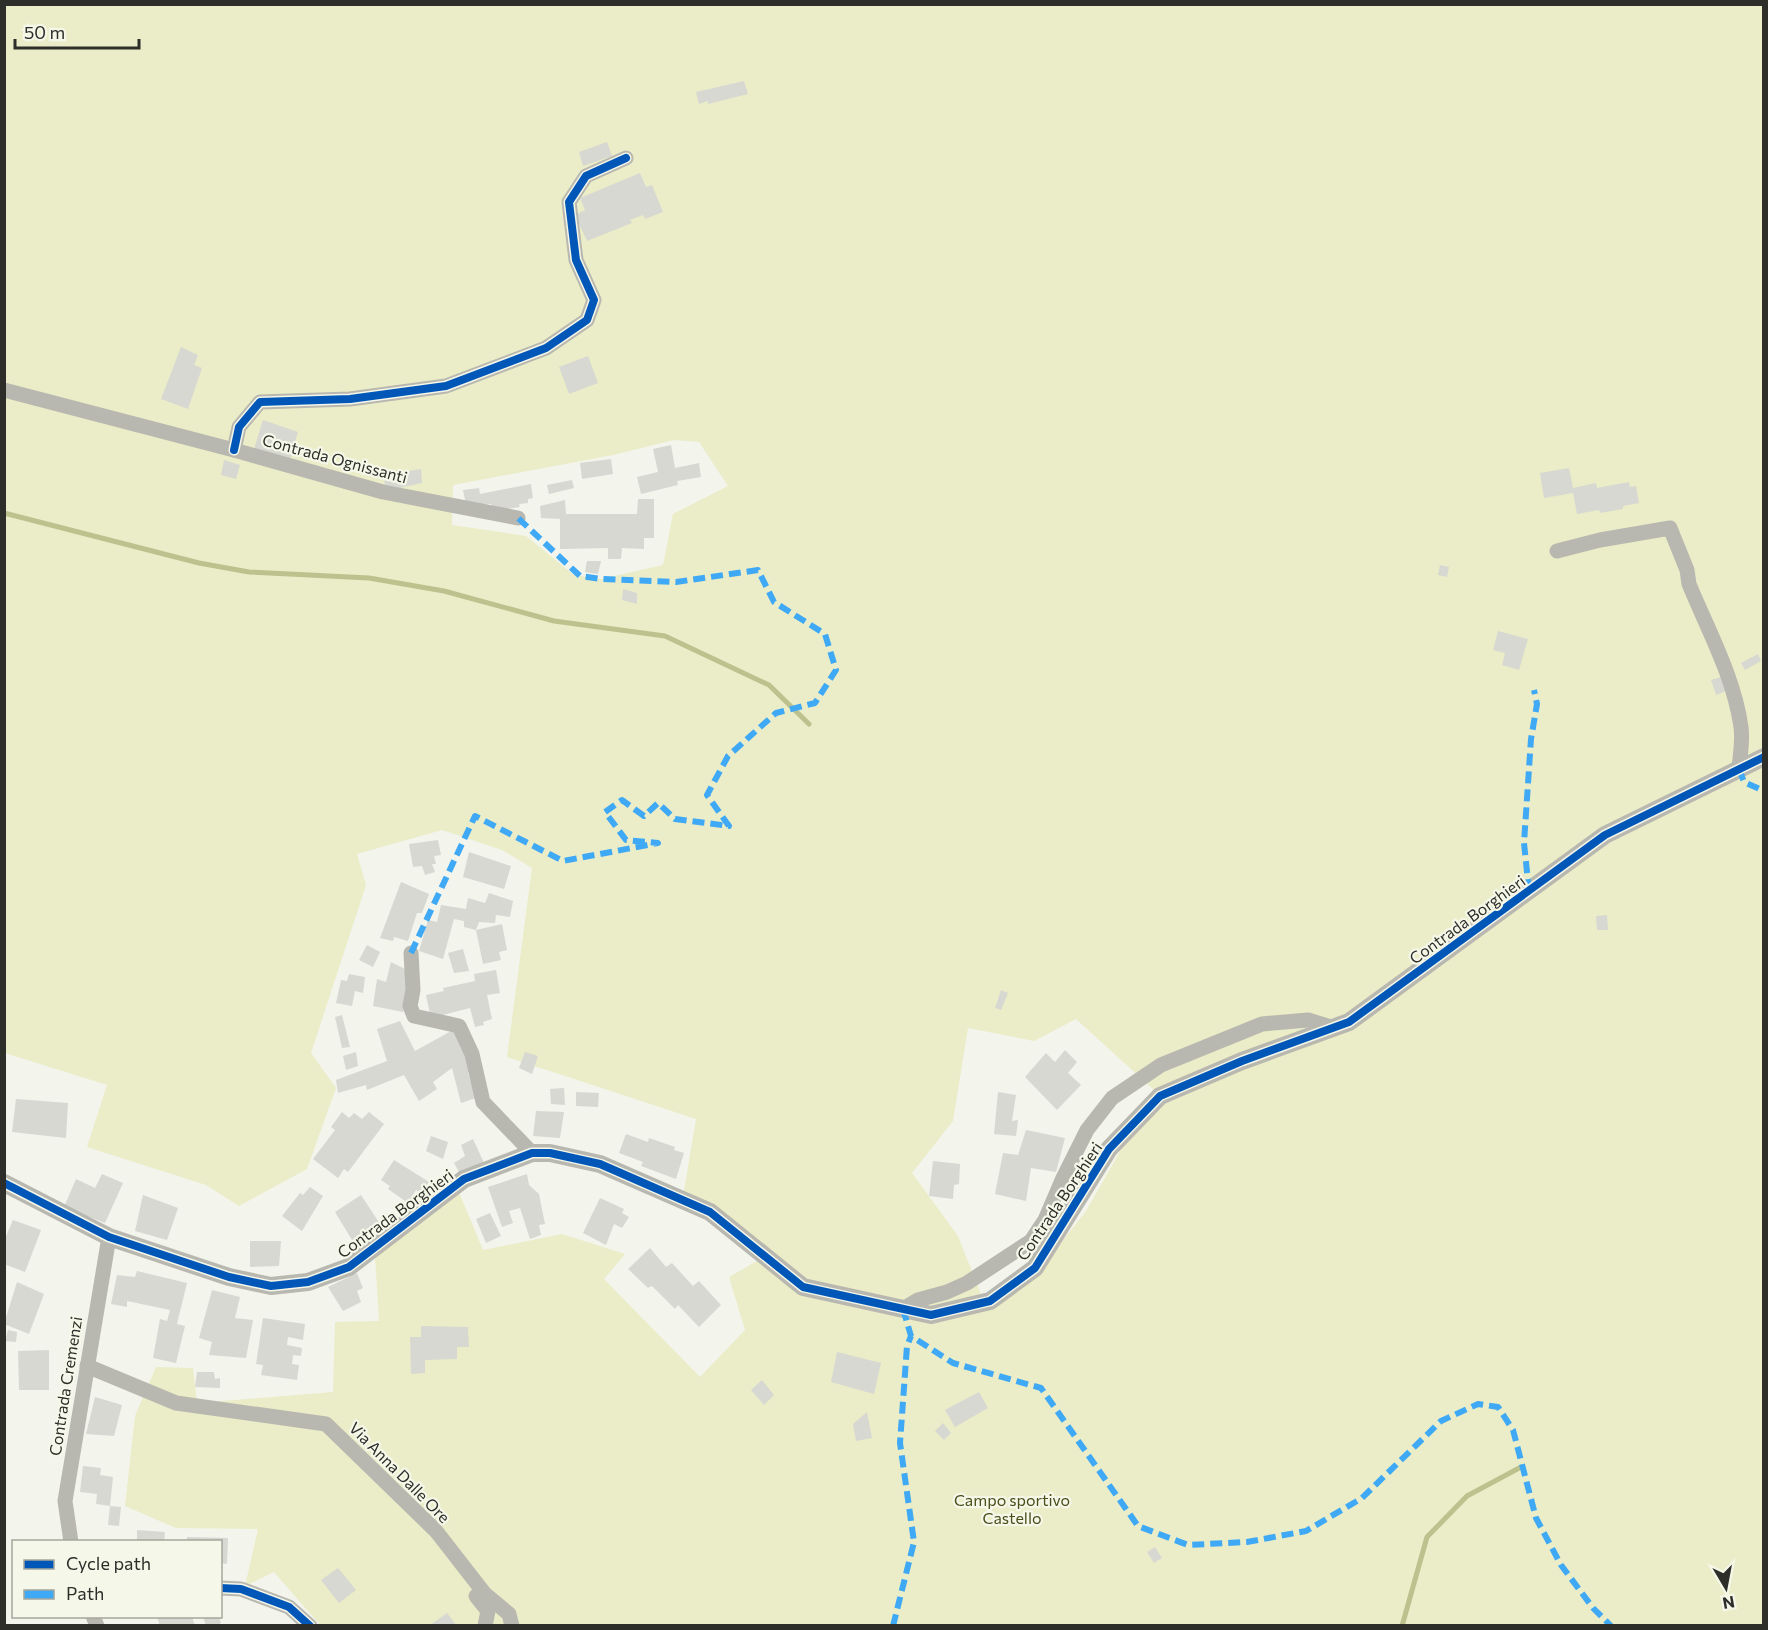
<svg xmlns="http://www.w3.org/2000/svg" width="1768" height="1630" font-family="Commissioner,sans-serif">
<rect width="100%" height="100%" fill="#f3f4ec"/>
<path fill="#eaedc7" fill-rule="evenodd" d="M5,5H1763V1625H320L274,1572L245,1586L258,1529L176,1528L125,1506L135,1416L156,1367L193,1368L197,1403L333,1392L335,1322L379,1321L375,1256L456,1185L483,1250L562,1234L625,1254L604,1279L700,1377L745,1330L729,1277L769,1254L683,1197L696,1119L507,1057L532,868L502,850L442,830L357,854L366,885L311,1053L336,1088L307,1169L239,1206L206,1185L87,1147L107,1085L5,1053ZM674,440L699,442L728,486L673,514L663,565L601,579L574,575L526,536L452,525L453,485L613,455ZM1076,1019L1165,1100L1122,1148L1086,1211L1047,1261L984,1302L958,1236L912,1173L953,1121L968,1028L1034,1041Z"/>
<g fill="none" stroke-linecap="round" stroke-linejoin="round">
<g stroke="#bdc18e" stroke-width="5">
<path d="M4,513L199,563L249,572L369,578L444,591L554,621L665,636L769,685L809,724"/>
<path d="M1402,1626L1427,1537L1467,1496L1521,1467"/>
</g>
</g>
<g fill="#d7d8d2">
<path d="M744,81L748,94L708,104V101L699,104L696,92Z"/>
<path d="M607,142L612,156L583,166L579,152Z"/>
<path d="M640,173L646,187L652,185L663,212L645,219L643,215L630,220L632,223L587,241L575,215L585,210L580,198Z"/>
<path d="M181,347L198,355L194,365L202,368L188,409L161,399Z"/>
<path d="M588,356L598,383L569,394L559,367Z"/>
<path d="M263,420L298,432L289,463L254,449Z"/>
<path d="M671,445L675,468L699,463L701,477L677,481L678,485L641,494L637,477L658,472L653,449Z"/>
<path d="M611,459L613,474L582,479L580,463Z"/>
<path d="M224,460L240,465L236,479L221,475Z"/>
<path d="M1569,468L1573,488L1596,483L1597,488L1629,482L1630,487L1636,486L1639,503L1623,506V509L1600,513L1599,510L1577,514L1573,493L1544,498L1540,473Z"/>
<path d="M421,469L422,483L399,488L385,487L384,475Z"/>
<path d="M572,480L574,488L549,494L547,485Z"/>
<path d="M531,484L533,498L528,499V503L519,504L520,507L493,511L491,504H466L463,490L479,488L480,494Z"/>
<path d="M638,499H654V538H644V549L622,548L621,559H608V548L560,549V519L541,518L540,506L565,500L566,514H637Z"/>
<path d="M587,561H601L598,574L585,572Z"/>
<path d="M1440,565L1449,567L1447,577L1438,575Z"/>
<path d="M623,589L637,593V604L622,600Z"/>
<path d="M1498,631L1528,639L1519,670L1502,665L1505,653L1493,650Z"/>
<path d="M1758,654L1761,661L1745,670L1741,663Z"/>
<path d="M1721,677L1726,691L1716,695L1711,680Z"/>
<path d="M438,840L441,855L434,856L436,864H432L435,872L425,875L422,866L413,867L409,844Z"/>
<path d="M469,852L511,866L504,889L463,877Z"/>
<path d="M401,882L429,894L422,913H417L408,941L394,937L393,941L380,938Z"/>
<path d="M489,893L513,901L510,917L496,915L495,923L479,922L476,930L464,927V921L454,919L443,959L419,951L428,920L437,922L441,905L466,909L468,898L485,903Z"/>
<path d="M1607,915L1608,930H1597L1596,916Z"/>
<path d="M502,924L507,950L499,952L501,960L483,964L476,930Z"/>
<path d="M367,945L380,952L373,967L359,960Z"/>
<path d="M463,949L469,971L454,973L448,953Z"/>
<path d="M391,962L407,970L408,988L403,1012L373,1006L377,979L386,982Z"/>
<path d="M496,970L500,993L487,995L492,1019L483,1022L484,1025L475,1027L470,1008L431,1018L426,995L444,991L443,988L475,981L474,974Z"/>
<path d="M349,974L365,977L363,993L355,991L352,1006L336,1003L341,980L347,981Z"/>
<path d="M1001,990L1008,993L1001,1010L995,1008Z"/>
<path d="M342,1015L350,1047L342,1048L335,1017Z"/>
<path d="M400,1021L415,1051L453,1030L468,1056L472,1072L468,1073L476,1098L461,1103L452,1068L433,1082L437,1089L419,1101L404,1075L367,1090L366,1085L338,1093L336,1080L387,1061L377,1029Z"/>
<path d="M1065,1050L1077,1062L1068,1073L1081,1085L1057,1110L1025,1077L1046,1053L1055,1062Z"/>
<path d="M356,1052L358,1066L346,1070L343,1056Z"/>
<path d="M525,1052L538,1056L532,1074L519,1068Z"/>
<path d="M564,1088L565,1105L551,1104L550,1089Z"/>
<path d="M576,1092L599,1093L598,1107L576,1106Z"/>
<path d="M998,1092L1016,1095L1012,1121L1018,1120L1016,1136L994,1134Z"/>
<path d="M16,1099L68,1103L66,1138L12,1132Z"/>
<path d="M536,1111L564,1112L560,1138L533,1136Z"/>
<path d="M342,1112L349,1118L354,1113L362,1119L369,1112L384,1124L348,1172L344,1169L338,1178L313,1159L335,1130L331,1127Z"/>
<path d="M1026,1130L1065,1138L1056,1172L1031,1168L1026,1201L995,1194L1003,1153L1018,1155Z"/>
<path d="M626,1134L648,1142L649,1138L675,1147L674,1150L684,1153L676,1179L641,1166L643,1162L619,1153Z"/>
<path d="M431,1136L448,1142L443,1159L426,1151Z"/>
<path d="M473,1139L485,1165L462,1177L454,1163L465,1156L461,1145Z"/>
<path d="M394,1160L429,1182L421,1194L416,1190L408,1203L388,1189L390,1186L381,1180Z"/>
<path d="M933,1161L960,1164L959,1184L954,1185L953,1199L929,1196Z"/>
<path d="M102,1174L123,1183L105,1223L64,1207L76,1179L95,1188Z"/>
<path d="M527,1174L529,1185L539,1194L545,1224L539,1225L541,1235L530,1239L520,1208L509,1211L513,1223L502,1227L488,1187Z"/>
<path d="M310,1187L323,1196L302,1231L282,1216L300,1193L303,1195Z"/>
<path d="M143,1195L178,1208L167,1240L135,1231Z"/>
<path d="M361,1195L380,1224L352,1240L335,1212Z"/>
<path d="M600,1198L624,1209L622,1213L629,1217L622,1228L614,1224L606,1245L583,1233Z"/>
<path d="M490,1213L501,1236L486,1243L476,1219Z"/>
<path d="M13,1220L41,1230L25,1272L4,1264V1241Z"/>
<path d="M250,1241H281L279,1266L250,1267Z"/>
<path d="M650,1248L666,1267L672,1263L693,1286L699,1281L721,1305L699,1327L678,1305L675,1309L652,1286L648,1288L628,1269Z"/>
<path d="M137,1271L187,1283L177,1324L185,1326L176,1363L153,1358L160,1319L167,1321L170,1310L127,1301V1307L111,1304L117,1275L135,1277Z"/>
<path d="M357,1273L363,1288L357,1291L361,1302L343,1311L328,1287Z"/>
<path d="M17,1282L44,1294L29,1334L4,1324Z"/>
<path d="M212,1290L240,1297L235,1318L253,1320L246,1358L209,1355L212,1342L199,1338Z"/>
<path d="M263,1318L305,1324L303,1340L288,1337L287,1345L302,1348L301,1356L293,1355L292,1364L299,1365L297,1380L261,1375L263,1365L256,1364Z"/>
<path d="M421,1326L468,1327L469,1347H457V1359L425,1360V1373L411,1374L410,1337H421Z"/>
<path d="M8,1330L17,1332L16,1342L5,1341Z"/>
<path d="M49,1350V1390H19L18,1351Z"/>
<path d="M837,1352L881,1363L874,1394L831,1382Z"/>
<path d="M197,1372H214L215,1379L220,1378V1388L195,1387Z"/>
<path d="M762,1380L774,1395L764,1405L751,1390Z"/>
<path d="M979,1392L988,1408L955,1427L945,1410Z"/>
<path d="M95,1397L122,1405L114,1436L86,1434Z"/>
<path d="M867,1412L872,1438L856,1441L853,1424Z"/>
<path d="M943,1423L951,1433L944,1440L935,1431Z"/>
<path d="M83,1466L101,1468L100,1475L113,1477L110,1506L96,1504L97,1494L80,1492Z"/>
<path d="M110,1506L121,1507L119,1526L108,1525Z"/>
<path d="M137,1530L165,1532L164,1542H137Z"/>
<path d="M187,1537L228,1538L227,1564L220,1563V1542H187Z"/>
<path d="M1155,1547L1162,1558L1154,1563L1147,1552Z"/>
<path d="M338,1568L356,1590L339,1603L321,1580Z"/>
<path d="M447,1613L457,1626H429Z"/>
<path d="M157,1617H192L195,1626H160Z"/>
<path d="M203,1617H219L221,1623L217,1626H206Z"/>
</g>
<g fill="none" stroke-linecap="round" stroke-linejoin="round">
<g stroke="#b8b8b0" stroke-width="15">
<path d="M4,390L234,450L383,492L518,518"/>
<path d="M234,450L239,427L260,402L350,399L446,386L546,348L587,320L594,300L576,260L569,202L586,176L626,158"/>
<path d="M1557,551L1600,540L1670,528L1687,570L1689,584C1708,630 1734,677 1741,727C1743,741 1740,755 1739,769"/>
<path d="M411,953L413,990L410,1006L414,1016L459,1026L472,1054L483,1102L532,1153"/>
<path d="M903,1309L918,1300L947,1292L967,1283L1031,1241L1045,1220L1063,1178L1087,1130L1112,1098L1161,1065L1262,1024L1308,1020L1334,1028"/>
<path d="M87,1366L176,1403L326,1424L436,1531L485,1594L509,1614L512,1626"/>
<path d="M71,1542L65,1501L109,1237"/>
<path d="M220,1588L241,1589L289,1607L310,1626"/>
<path d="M476,1596L488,1611L485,1626"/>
<path d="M93,1616L97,1626"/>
</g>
<path stroke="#b8b8b0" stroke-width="18" d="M4,1183L109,1237L229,1277L271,1286L308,1282L349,1267L464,1179L532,1153H550L600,1164L710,1212L803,1287L931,1315L990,1301L1035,1268L1109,1149L1160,1096L1242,1061L1349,1022L1605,835L1764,757"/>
<g stroke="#3fa9f5" stroke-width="6" stroke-dasharray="12 6" stroke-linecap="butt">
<path d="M1739,769L1744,782L1764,791"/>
<path d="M1529,891L1524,843L1531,739L1537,704L1534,690"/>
<path d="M411,953L475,816L563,861L658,843L626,840L605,812L622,800L644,816L658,803L675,819L729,826L707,795L728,756L776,713L815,703L836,670L825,634L774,602L758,570L676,582L601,579L580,576L518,518"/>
<path d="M903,1309L911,1336L953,1363L1041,1388L1138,1526L1188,1545L1247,1542L1306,1531L1362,1498L1441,1421L1478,1404L1498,1407L1513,1430L1536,1518L1561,1565L1593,1608L1611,1626"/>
<path d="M893,1626L914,1542L900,1443L907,1346L911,1336"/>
</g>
<g stroke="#f5f7e9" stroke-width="11">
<g id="cycleway">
<path d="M234,450L239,427L260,402L350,399L446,386L546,348L587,320L594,300L576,260L569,202L586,176L626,158"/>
<path d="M4,1183L109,1237L229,1277L271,1286L308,1282L349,1267L464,1179L532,1153H550L600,1164L710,1212L803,1287L931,1315L990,1301L1035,1268L1109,1149L1160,1096L1242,1061L1349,1022L1605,835L1764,757"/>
<path d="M220,1588L241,1589L289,1607L310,1626"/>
</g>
</g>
<use href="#cycleway" stroke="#0057b8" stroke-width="8"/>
</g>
<g text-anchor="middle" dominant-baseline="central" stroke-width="4.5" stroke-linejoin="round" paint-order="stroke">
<g font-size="16" fill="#2d2e29" stroke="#f5f7e9">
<text transform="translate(335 458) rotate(15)">Contrada Ognissanti</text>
<text transform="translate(1467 919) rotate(-36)">Contrada Borghieri</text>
<text transform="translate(1059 1201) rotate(-56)">Contrada Borghieri</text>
<text transform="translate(395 1213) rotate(-36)">Contrada Borghieri</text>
<text transform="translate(65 1386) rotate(-81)">Contrada Cremenzi</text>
<text transform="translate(400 1472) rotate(45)">Via Anna Dalle Ore</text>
</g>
<g font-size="16" fill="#4b4e19" stroke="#f5f7e9">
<text x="1012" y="1499">Campo sportivo<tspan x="1012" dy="18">Castello</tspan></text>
</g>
</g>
<rect width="1768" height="1630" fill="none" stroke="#2d2e29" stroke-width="12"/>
<rect x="12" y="1540" width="210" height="78" fill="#f5f7e9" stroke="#a5a79c" stroke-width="1.5"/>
<rect x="24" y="1560" width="30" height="9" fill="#0057b8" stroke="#a5a79c" stroke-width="1.5"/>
<text x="66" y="1570" font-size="18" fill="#2d2e29">Cycle path</text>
<rect x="24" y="1590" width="30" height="9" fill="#3fa9f5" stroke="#a5a79c" stroke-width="1.5"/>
<text x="66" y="1600" font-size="18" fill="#2d2e29">Path</text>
<g transform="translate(1726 1588) rotate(170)" stroke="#f5f7e9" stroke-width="4.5" paint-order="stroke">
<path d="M0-4.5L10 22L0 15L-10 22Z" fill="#2d2e29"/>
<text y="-9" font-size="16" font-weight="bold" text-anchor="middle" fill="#2d2e29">N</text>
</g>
<path d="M15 39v9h124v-9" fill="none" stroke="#2d2e29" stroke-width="3"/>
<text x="24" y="39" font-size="18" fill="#2d2e29" stroke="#f5f7e9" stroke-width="4.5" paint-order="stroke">50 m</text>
</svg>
